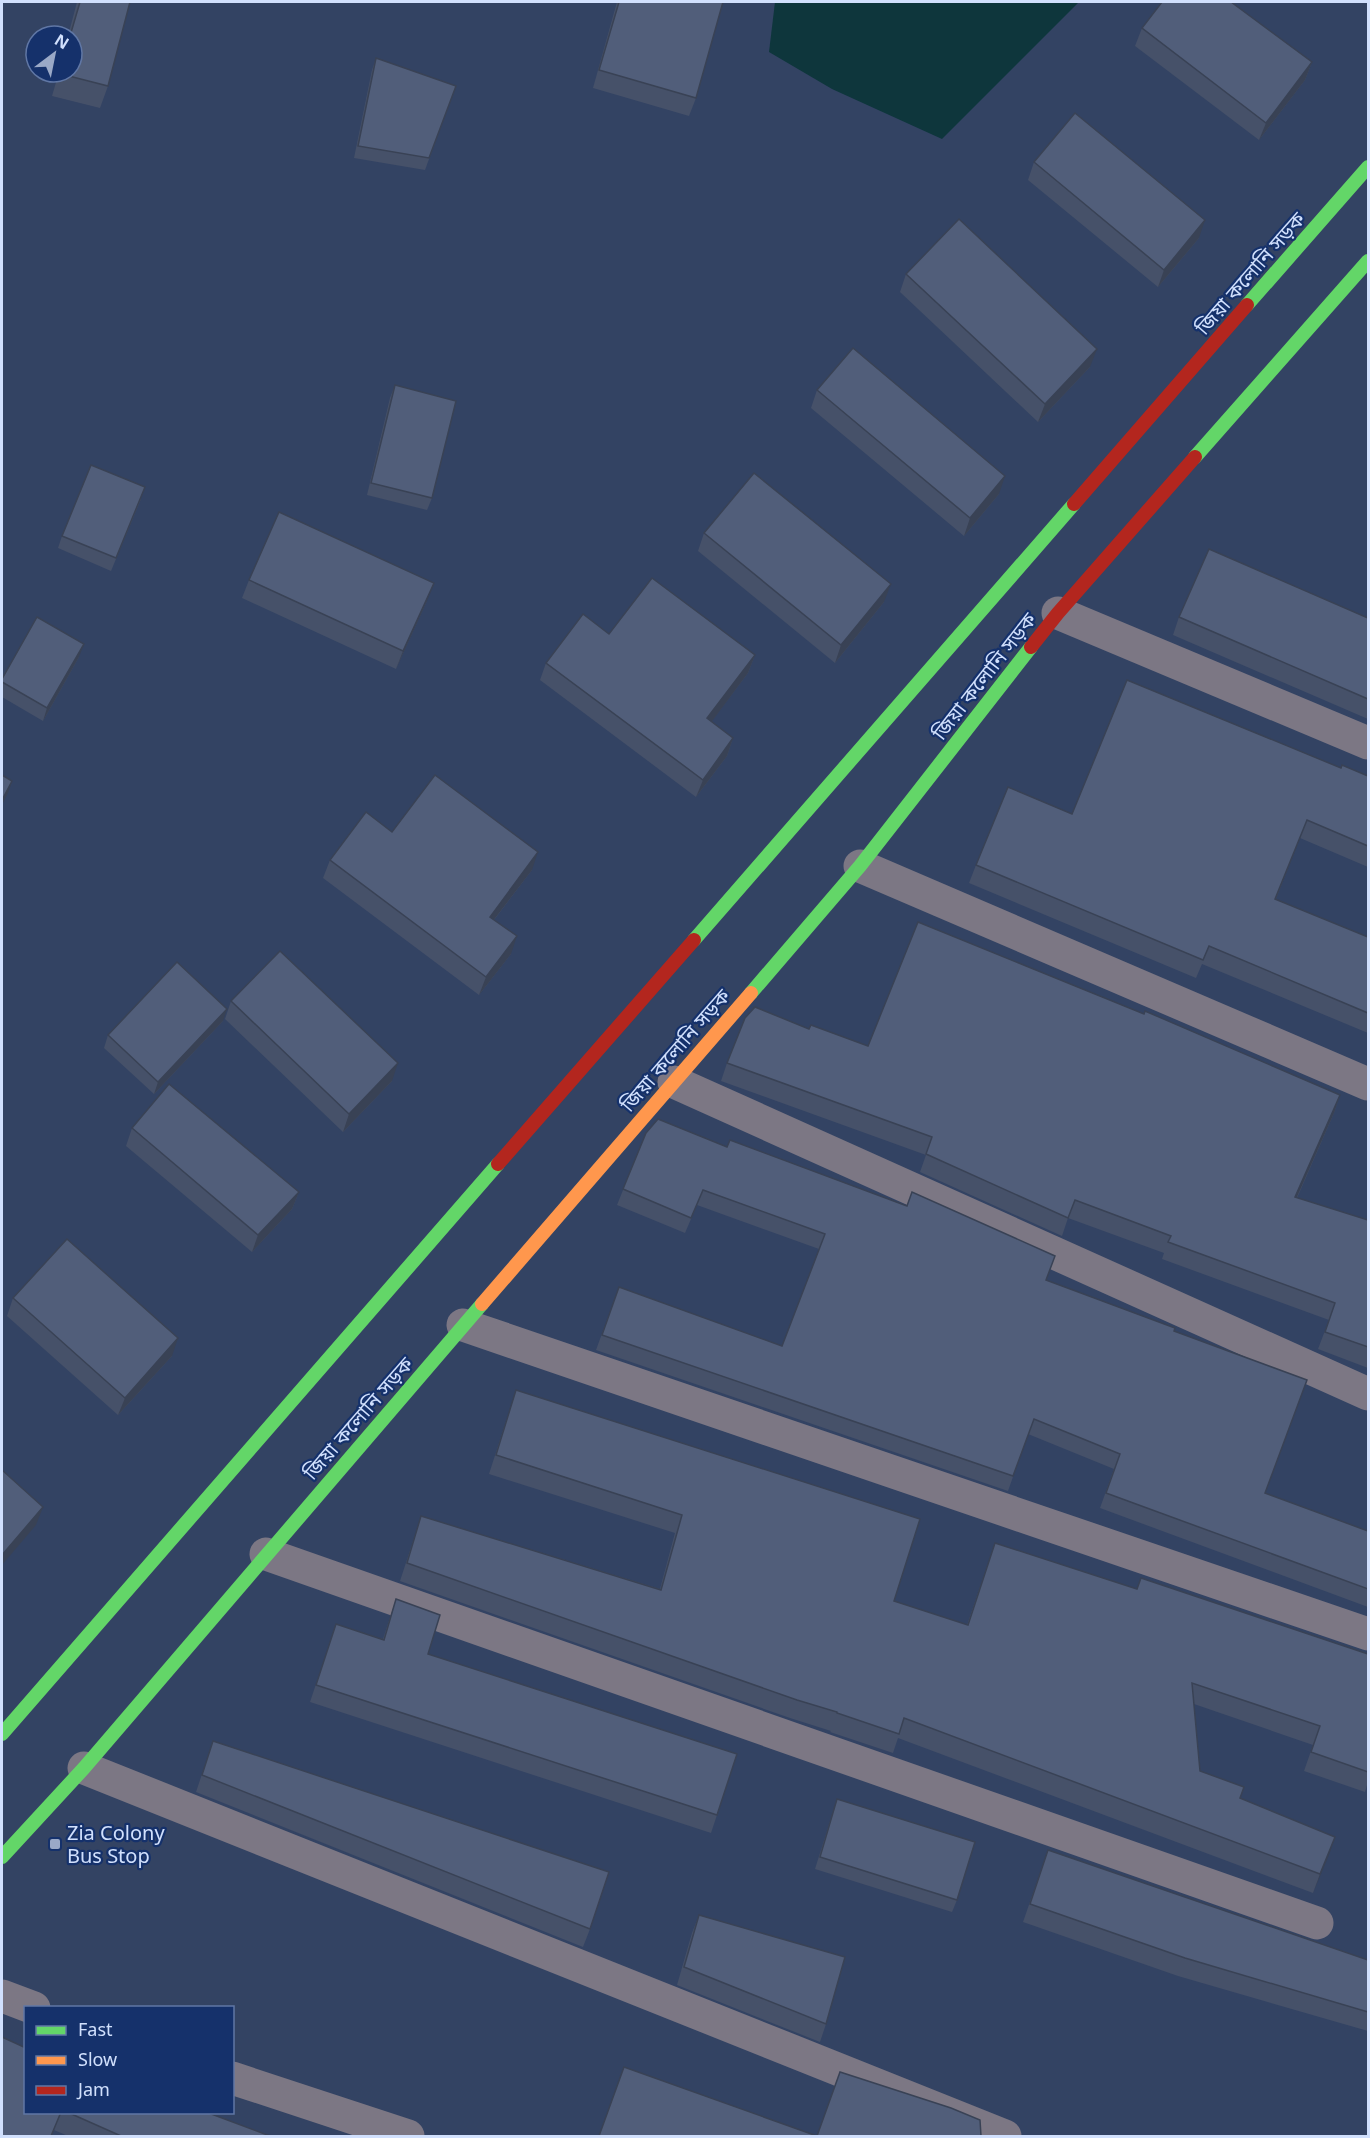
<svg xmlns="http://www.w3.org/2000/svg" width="1370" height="2138" font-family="'Noto Sans','Noto Sans Bengali',sans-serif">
<rect width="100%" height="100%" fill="#334363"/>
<path fill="#0e363c" d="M775,2H1079L942,139L832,89L769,52Z"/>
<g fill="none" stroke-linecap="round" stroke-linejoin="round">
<g stroke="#7c7784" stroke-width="33">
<path d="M1058,613L1368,743"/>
<path d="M860,866L1368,1084"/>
<path d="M674,1082L1368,1394"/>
<path d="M463,1325L1368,1634"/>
<path d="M266,1554L1317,1923"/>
<path d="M84,1768L1005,2136"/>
<path d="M2,1996L34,2008"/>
<path d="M232,2078L408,2136"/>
</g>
<g stroke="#63d668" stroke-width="14">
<path d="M1247,305L1368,167"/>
<path d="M1195,457L1368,261"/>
<path d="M694,940L1074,504"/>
<path d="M751,993L860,866L1031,647"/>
<path d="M2,1734L498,1164"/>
<path d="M2,1857L84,1768L482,1304"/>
</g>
<path stroke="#ff974d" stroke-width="14" d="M482,1304L751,993"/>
<g stroke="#b3261e" stroke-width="14">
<path d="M1074,504L1247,305"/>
<path d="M1031,647L1058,613L1195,457"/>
<path d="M498,1164L694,940"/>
</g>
</g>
<g fill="#465169">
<path d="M77,2H130L108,86L100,108L52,96L59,72H72V36H68Z"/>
<path d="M617,2H723L696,98L689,116L593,88Z"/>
<path d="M1142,28L1312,62L1305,80L1259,140L1135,46Z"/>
<path d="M376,58L456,86L425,170L354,158L372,70Z"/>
<path d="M1034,162L1199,238L1158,287L1028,180Z"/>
<path d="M906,274L1090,367L1038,422L900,292Z"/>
<path d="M395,385L432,498L427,510L367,495L390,398Z"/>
<path d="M817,390L999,494L964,536L811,408Z"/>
<path d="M141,499L111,571L58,548L62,536Z"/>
<path d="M704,533L884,602L835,663L698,551Z"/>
<path d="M249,580L427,601L396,669L242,598Z"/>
<path d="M1179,617L1368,618V719L1173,635Z"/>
<path d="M609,634L755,655L748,673L711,722L733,738L727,756L696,797L540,680L546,663Z"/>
<path d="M79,657L43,721L2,697V679Z"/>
<path d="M1341,768L1368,776V867L1300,838L1276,899L1368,937V1033L1202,964L1196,978L969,883L976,865L1072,814Z"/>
<path d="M392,832L532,870L494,920L511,954L479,995L323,878L330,860Z"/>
<path d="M231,1001L392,1081L343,1132L225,1019Z"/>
<path d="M223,1021L154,1094L104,1048L108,1035Z"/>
<path d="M809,1029L868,1046L1340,1095L1334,1113L1297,1198L1368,1220V1368L1318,1349L1329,1320L1162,1259L1164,1253L1068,1218L1062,1236L920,1172L926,1155L721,1081L727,1063Z"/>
<path d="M132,1128L299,1192L292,1209L252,1252L126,1146Z"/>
<path d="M646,1133L1046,1280L1174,1331L1265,1493L1368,1531V1607L1100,1508L1114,1469L1028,1434L1008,1491L596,1350L619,1287L782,1346L819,1249L697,1205L685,1233L617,1205Z"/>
<path d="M13,1298L172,1356L118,1415L7,1316Z"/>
<path d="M516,1390L894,1601L967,1625L995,1543L1137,1589L1368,1654V1782L1365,1792L1304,1771L1313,1745L1194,1704L1200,1771L1240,1798L1335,1837L1313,1893L898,1738L893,1753L830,1732L831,1731L790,1718L400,1581L415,1535L421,1516L660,1589L675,1533L489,1474Z"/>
<path d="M396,1599L428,1654L717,1815L711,1833L310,1702L336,1624L383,1639Z"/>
<path d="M213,1741L590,1929L583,1947L196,1792Z"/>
<path d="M837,1799L957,1900L952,1912L815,1869Z"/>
<path d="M1048,1850L1368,1960V2031L1178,1976L1023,1922Z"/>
<path d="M699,1915L826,2024L820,2042L677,1985L692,1933Z"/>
<path d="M26,2112H206L270,2136H68L54,2130Z"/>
</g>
<g fill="#394255">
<path d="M1312,62L1305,80L1259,140L1266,123Z"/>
<path d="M1205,220L1199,238L1158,287L1164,270Z"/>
<path d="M1097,349L1090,367L1038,422L1045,404Z"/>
<path d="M1005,476L999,494L964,536L970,518Z"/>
<path d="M434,583L427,601L396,669L403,651Z"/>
<path d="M891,584L884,602L835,663L841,645Z"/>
<path d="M84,644L79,657L43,721L47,708Z"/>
<path d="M755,655L748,673L701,736L707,718Z"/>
<path d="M733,738L727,756L696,797L703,780Z"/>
<path d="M12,781L8,793L2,805V800Z"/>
<path d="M1307,820L1300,838L1269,916L1275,899Z"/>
<path d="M538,852L532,870L483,934L490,917Z"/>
<path d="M517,936L511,954L479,995L486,977Z"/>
<path d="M227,1009L223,1021L154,1094L158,1082Z"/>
<path d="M398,1063L392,1081L343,1132L349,1114Z"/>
<path d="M1340,1095L1334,1113L1289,1215L1295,1197Z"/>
<path d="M299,1192L292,1209L252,1252L258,1235Z"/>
<path d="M178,1338L172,1356L118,1415L125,1398Z"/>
<path d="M43,1507L36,1525L2,1565V1555Z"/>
<path d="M1335,1837L1329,1855L1313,1893L1320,1874Z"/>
</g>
<g fill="#515e7a" stroke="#394255" stroke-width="1.5">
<path d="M80,2H130L108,86L61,74V72H72V36H70Z"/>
<path d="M619,2H723L696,98L599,70Z"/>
<path d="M1162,2H1231L1312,62L1266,123L1142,28Z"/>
<path d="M376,58L456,86L429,158L358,146Z"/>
<path d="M1075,113L1205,220L1164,270L1034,162Z"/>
<path d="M959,219L1097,349L1045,404L906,274Z"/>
<path d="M853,348L1005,476L970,518L817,390Z"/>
<path d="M395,385L456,401L432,498L371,483Z"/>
<path d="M91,465L145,487L116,558L62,536Z"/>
<path d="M754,473L891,584L841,645L704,533Z"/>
<path d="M279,512L434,583L403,651L249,580Z"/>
<path d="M1209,549L1368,618V699L1179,617Z"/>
<path d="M652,578L755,655L707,718L733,738L703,780L546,663L583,614L609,634Z"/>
<path d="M37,617L84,644L47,708L2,682V679Z"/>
<path d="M1127,680L1341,768L1342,765L1368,776V846L1307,820L1275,899L1368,937V1013L1209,946L1203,960L976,865L1008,787L1072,814Z"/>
<path d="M2,775L12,781L2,800Z"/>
<path d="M435,775L538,852L490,917L517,936L486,977L330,860L366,812L392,832Z"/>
<path d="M918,922L1144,1014L1145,1011L1340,1095L1295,1197L1368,1220V1347L1325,1332L1335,1303L1168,1242L1171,1236L1075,1200L1068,1218L926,1154L932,1137L727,1063L745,1018L755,1007L809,1029L811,1025L868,1046Z"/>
<path d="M280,951L398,1063L349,1114L231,1001Z"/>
<path d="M177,962L227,1009L158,1082L108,1035Z"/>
<path d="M169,1084L299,1192L258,1235L132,1128Z"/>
<path d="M658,1119L727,1147L730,1140L907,1206L912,1192L1055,1256L1046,1280L1175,1328L1174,1331L1307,1380L1265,1493L1368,1531V1589L1106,1493L1120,1454L1034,1419L1013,1476L602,1335L619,1287L782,1346L825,1234L703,1190L691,1218L623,1189L646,1133Z"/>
<path d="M67,1239L178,1338L125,1398L13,1298Z"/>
<path d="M516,1390L920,1519L894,1601L968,1625L995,1543L1137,1589L1141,1578L1368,1654V1772L1311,1752L1320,1726L1192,1683L1200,1771L1244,1787L1240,1798L1335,1837L1320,1874L904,1718L899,1734L837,1713V1712L797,1700L407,1563L421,1516L661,1590L682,1515L496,1455Z"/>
<path d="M2,1470L43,1507L2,1555Z"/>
<path d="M396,1599L440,1615L428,1654L737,1754L717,1815L316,1685L336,1624L384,1640Z"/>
<path d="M213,1741L609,1872L590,1929L202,1775Z"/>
<path d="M837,1799L975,1842L957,1900L820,1857Z"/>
<path d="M1048,1850L1368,1960V2012L1185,1958L1030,1904Z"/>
<path d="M699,1915L845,1957L826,2024L684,1967Z"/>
<path d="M2,2037L26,2048V2112H61L51,2136H2Z"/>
<path d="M624,2067L817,2136L840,2072L951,2108L980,2120L981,2136H599Z"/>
<path d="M67,2112H206L270,2136H121Z"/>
</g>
<rect fill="#9aa9c7" stroke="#15316b" stroke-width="2" x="49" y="1838" width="12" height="12" rx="3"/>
<g text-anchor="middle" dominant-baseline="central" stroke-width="4.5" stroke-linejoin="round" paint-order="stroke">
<g font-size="20" fill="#d1e0fd" stroke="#15316b">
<text transform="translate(1250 273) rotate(-49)">জিয়া কলোনি সড়ক</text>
<text transform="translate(984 676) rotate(-52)">জিয়া কলোনি সড়ক</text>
<text transform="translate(675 1050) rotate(-49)">জিয়া কলোনি সড়ক</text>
<text transform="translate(358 1418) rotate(-49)">জিয়া কলোনি সড়ক</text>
</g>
<g font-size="20" fill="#d1e0fd" stroke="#15316b" text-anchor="start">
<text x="67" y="1832">Zia Colony<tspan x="67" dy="23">Bus Stop</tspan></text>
</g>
</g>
<rect width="1370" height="2138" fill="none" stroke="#d1e0fd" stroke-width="6"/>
<rect x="24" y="2006" width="210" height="108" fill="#15316b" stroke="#6077a5" stroke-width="1.5"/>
<rect x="36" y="2026" width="30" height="9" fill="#63d668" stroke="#6077a5" stroke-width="1.5"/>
<text x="78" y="2036" font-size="18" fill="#d1e0fd">Fast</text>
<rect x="36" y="2056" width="30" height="9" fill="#ff974d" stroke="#6077a5" stroke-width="1.5"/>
<text x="78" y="2066" font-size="18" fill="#d1e0fd">Slow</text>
<rect x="36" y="2086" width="30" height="9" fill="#b3261e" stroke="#6077a5" stroke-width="1.5"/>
<text x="78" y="2096" font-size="18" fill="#d1e0fd">Jam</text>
<g transform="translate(54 54) rotate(32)"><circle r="28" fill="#15316b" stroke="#6077a5" stroke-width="1.5"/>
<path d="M0-4.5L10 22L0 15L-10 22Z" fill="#9aa9c7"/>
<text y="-9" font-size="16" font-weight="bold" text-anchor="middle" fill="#d1e0fd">N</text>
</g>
</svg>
